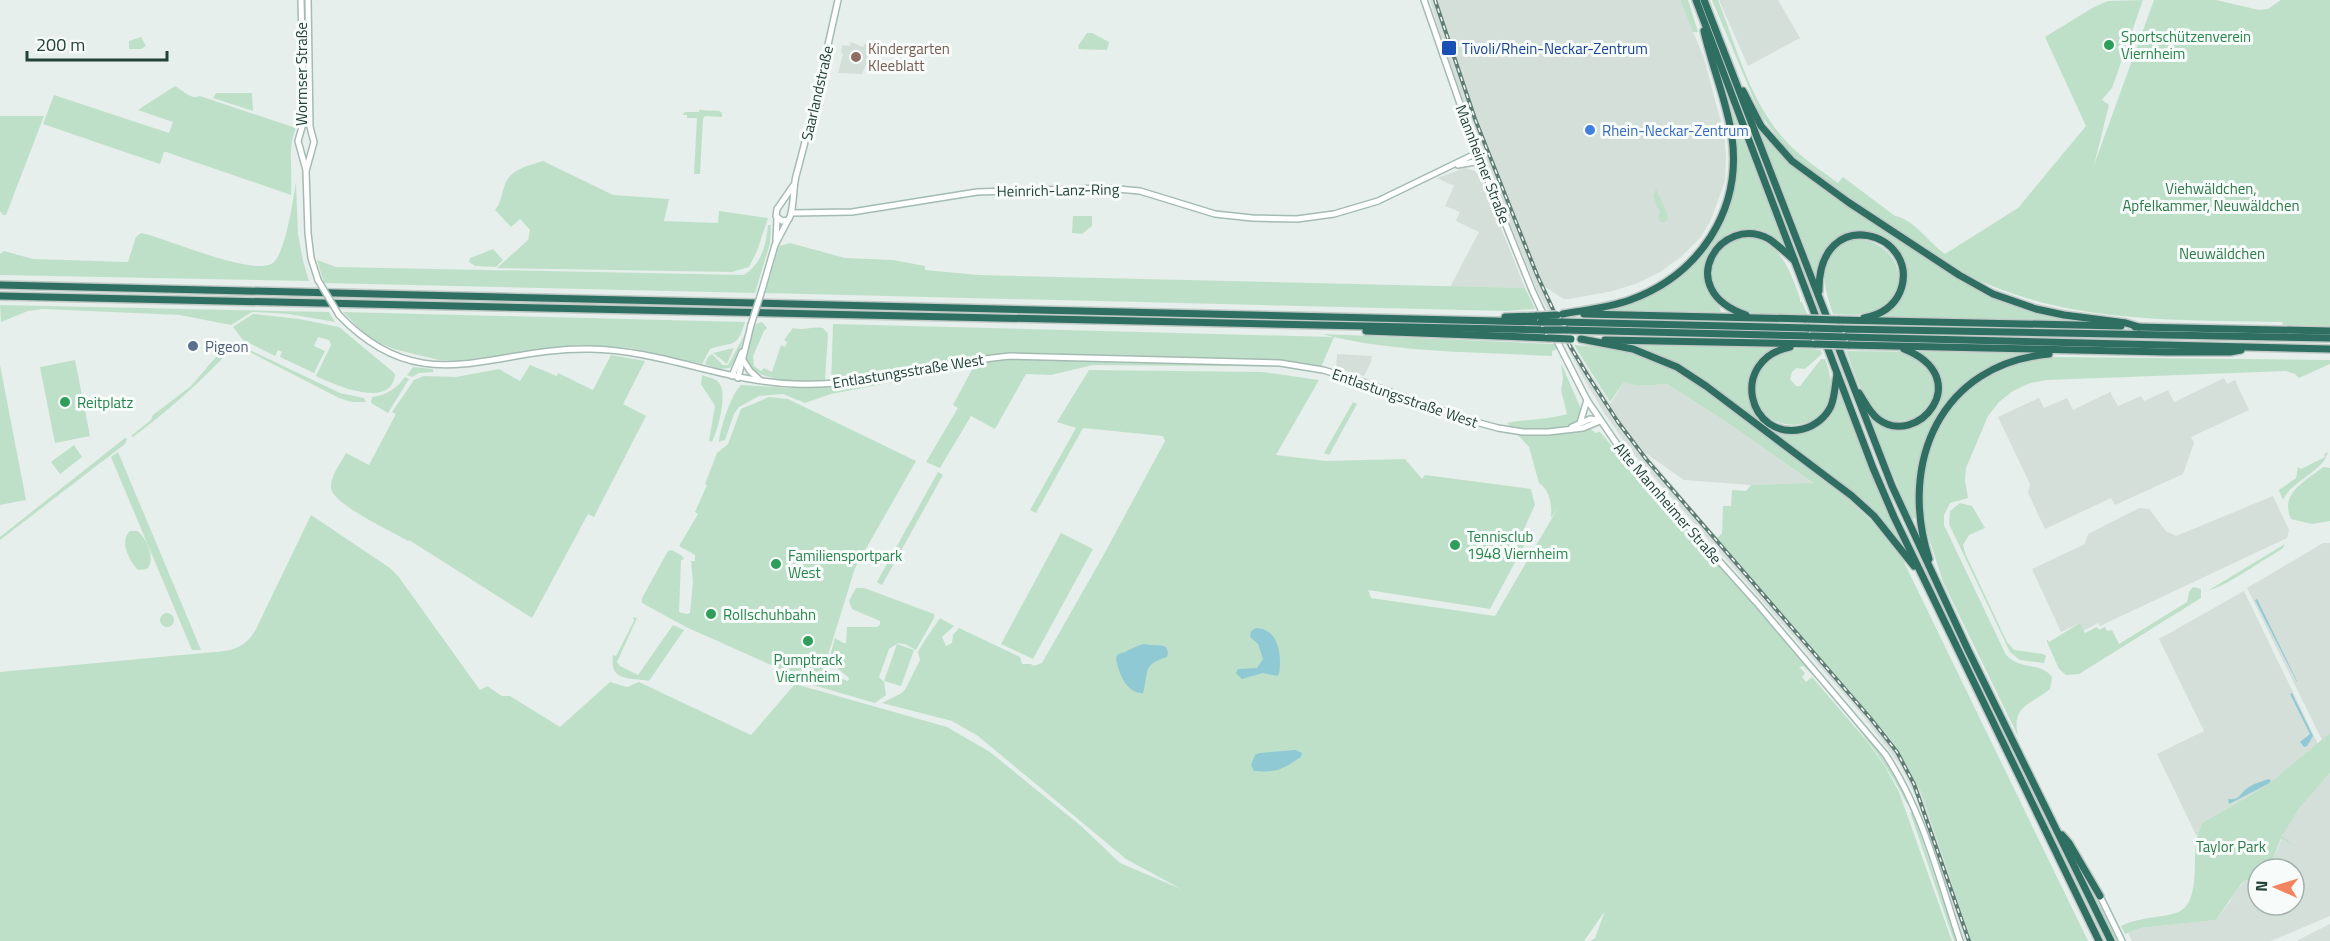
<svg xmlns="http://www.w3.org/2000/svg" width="2330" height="941" font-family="'Titillium Web',sans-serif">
<rect width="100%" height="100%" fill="#e6efeb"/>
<g fill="#d4dfda">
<path d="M1430,0H1680L1704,58L1724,134L1726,156L1725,181L1710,222L1700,238L1682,256L1660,272L1638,283L1613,291L1570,299H1564L1545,287L1552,305L1576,351L1610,404L1624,382L1639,386L1667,384L1731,425L1814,484L1751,485L1684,480L1644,452L1892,741L1921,792L1971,941H1965L1916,797L1900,765L1864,717L1632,452L1605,414L1584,379L1537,290L1487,167L1445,51Z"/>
<path d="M1719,0H1778L1800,38L1748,66Z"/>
<path d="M851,42L863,47L864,44L874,47L862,74L838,73L843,54L841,53L842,45L850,46Z"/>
<path d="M1465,168L1475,171L1481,178L1525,288L1450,287L1479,232L1456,221L1460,212L1445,206L1454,186L1437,178Z"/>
<path d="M1337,354L1372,356L1371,362L1364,376L1336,368Z"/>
<path d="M2224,378L2227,384L2235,380L2249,410L2191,437L2194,443L2183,474L2115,505L2111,498L2045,529L2028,493L2030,484L1998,417L2039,398L2044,408L2067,398L2073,410L2110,392L2118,406L2141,396L2144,401L2168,390L2174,402Z"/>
<path d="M2273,496L2289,530L2287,538L2100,626L2098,623L2083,631L2080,623L2061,632L2032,569L2085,544L2088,534L2139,508L2149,509L2166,531L2176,536Z"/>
<path d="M2323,543H2330V733L2322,740L2247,588Z"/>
<path d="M2244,591L2318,744L2266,786L2202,823L2197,837L2157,754L2204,731L2159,639Z"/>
<path d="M2330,773V916L2271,941H2132L2128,933L2141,928L2216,920L2229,903L2237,889L2246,880H2258V905H2294V869H2269L2286,828L2298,810Z"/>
<path d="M2330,924V941H2296Z"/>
</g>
<g fill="#bfe0c8" fill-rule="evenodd">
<path d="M1680,0H1688L1698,32H1693Z"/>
<path d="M1712,0H1718C1736,46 1750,101 1784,139C1799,156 1819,169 1838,183L1843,177L1895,216C1914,219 1929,243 1945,254L2018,208L2086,126L2045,37L2094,7L2108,1L2143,0L2112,88L2102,100L2109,105L2094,165L2154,0H2216L2259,10L2268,9L2281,0H2330V326L2283,325L2282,322C2163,319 2056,325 1948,265L1820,177L1790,154L1760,114Z"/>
<path d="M1087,33H1092L1109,42L1107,50L1079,49L1078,46Z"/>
<path d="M141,37L146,46L141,49H129V41Z"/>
<path d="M1720,79L1786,250C1780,244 1773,235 1765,232C1735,220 1702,244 1704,276C1705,292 1720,302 1721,312L1601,310L1678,277L1702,254L1721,226L1732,193L1735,171Z"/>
<path d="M175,86C184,91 190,100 200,96L296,128C287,148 293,173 291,195L166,152H164L160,164L43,124L54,95L169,133L173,122L138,110Z"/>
<path d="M216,93H252L253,111L213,98Z"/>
<path d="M699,110L719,111L722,113V117L705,116L703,119L700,174H694L697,118H687V115H682L685,112H699Z"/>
<path d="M0,116H44L6,215H3L0,211Z"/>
<path d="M1756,121L1775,148L1823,188L1965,282L1991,296L2094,322L1880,317C1885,313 1892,311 1897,304C1903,297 1906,288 1906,279C1908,222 1825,212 1816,276Z"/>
<path d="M543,161L613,195L669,199L664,221L718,223L719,211L768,218L757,251L749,267L732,272L497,268L528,240L530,230L520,219L511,227L495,210C501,203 501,196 504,187C509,169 528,166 543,161Z"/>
<path d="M296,182L298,234L303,261L309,281L0,275V254L4,251L33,259L128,262L136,237L141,233C164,237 257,279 274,262C286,250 293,200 296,182Z"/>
<path d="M1656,189L1667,213L1668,219L1663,223L1661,222L1658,216L1660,213L1653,196Z"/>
<path d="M1073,216H1092V226L1082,234L1072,233Z"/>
<path d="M768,225H771L770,243L755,293L324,283L317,260L336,267L744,275C762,263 766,245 768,225Z"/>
<path d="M1750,237C1782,244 1790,271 1800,298V302H1802L1807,314C1784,314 1754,318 1733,306C1698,285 1711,239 1750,237Z"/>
<path d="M1856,239C1901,241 1915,294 1875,311C1862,316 1847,315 1833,314C1822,283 1815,249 1856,239Z"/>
<path d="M790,243L845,258L893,260L925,266V270L979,275L1525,288L1535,309L1505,311L765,293L779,246Z"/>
<path d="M493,249L503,260L496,267L475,266L469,262L470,258Z"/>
<path d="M0,305L329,312L335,322L289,314L252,312L231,325L180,315L43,309L28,311L1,322Z"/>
<path d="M343,312L745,322C737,350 732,341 710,349L702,364L630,348L576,345L459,361L439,360L394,349L370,339Z"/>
<path d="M253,314L299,319L339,327L392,371L395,374C392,411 333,384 316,376L331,345L329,340L318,337L314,346L325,351L314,373L280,357L282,352L278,350L275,356L243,340L233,327Z"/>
<path d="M762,322L767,328L764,331L753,356L754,366L761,371L764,368L772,372L781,345L785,347L787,342L784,340L793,328C804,331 812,326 823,328L828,334L825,380C808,384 751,382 747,360C745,348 752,335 756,324Z"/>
<path d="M833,324L1333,337L1323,334L1554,344L1557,349L1552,351V356C1480,352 1404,353 1334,337L1321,367L1093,365L1051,375L1026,374L995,429L971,416L940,468L926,462L958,408L953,405L974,366L831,394L805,403L783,394L759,396L739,407L734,414L725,440L719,442C720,429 731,394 741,385L792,388L831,387Z"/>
<path d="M745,334L737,358L730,368L719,369L705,364L708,357L712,354L723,365H728Z"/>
<path d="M231,341L340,393L364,398L366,402H352L339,398L230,342Z"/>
<path d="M227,344L234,346C203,380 169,410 133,437L131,436L151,420L153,415L191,386Z"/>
<path d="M1574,345L1609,348L1661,359L1656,354L1627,345L1775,347C1758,360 1738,383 1753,407C1759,416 1774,424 1782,431L1818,424L1838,386L1872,476L1904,550L1853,495V504L1881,530L1901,556L2088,941H1971L1921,792L1892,741L1717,538L1722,533L1723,506H1731L1732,490L1746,491L1751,485L1813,483L1731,425L1667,384L1638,386L1624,382L1610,402ZM1750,416L1781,446L1747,422Z"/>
<path d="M734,348L727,364L713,353Z"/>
<path d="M1804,348L1821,350L1822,354L1805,369L1796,368L1792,372L1790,379L1796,386H1800L1821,359H1825C1860,449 1732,439 1758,374C1766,355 1784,350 1804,348Z"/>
<path d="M1846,351L2030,353L2017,358L1960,392L1964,395C1989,372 2017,363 2050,357L2330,360V364L2299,378L2295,374L2286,371L2047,380L2030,383L2013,391L1999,402L1988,416L1966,468L1965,481L1968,498L1950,503L1944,515V525L2006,655C2022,671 2041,662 2052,677L2050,689C2031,705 2011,705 2018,736L1943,582L1921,513L1912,520L1869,417C1885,432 1906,432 1924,420L1918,416C1871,438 1859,384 1846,351Z"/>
<path d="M611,355L645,361L623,404L646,416L594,517L588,514L532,618L409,540L408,541C393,532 332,504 331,488C330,476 341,463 346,453L369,465L396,414L392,412L414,380L424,376L456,377L499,369L520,381L530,365L557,376L558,373L593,390Z"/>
<path d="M75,360L90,436L55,443L40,367Z"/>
<path d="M1561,363L1581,409L1578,419L1573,423L1575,431L1591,429L1595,433L1600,432L1653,495L1737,585L1874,743L1897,778L1909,802L1907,804C1883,755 1849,717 1814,676L1803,666L1799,667L1805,673L1802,677L1806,682L1812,677L1867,741L1886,768L1899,792L1952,941H1590L1595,938L1605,911L1584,941H0V672L203,653C226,651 242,652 255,631L311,515L390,568L398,576L480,690L487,686L502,696H510L560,727L610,682L627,687L639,682L751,735L795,684L947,727L990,752L1081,826L1120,863L1181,889L1126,859L978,736L952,721L882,703L900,694L905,690L920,660L918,652L923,643L940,618L954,626L942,637L946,646L952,643L953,635L959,628L1020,657L1022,664H1031L1033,666L1042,663L1103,556L1165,441L1163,436L1083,428L1036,513L1030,510L1076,428L1057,422L1089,370L1262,372L1319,380L1276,455L1326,461L1405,459L1422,479L1425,475L1531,489L1535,505L1522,533L1527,540L1490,609L1368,590L1371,598L1495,616L1559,506L1551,518C1552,505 1550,490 1539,483L1529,447L1507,423C1527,419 1547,420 1567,414L1561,390L1563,378Z"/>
<path d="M0,365L26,500L0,505Z"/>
<path d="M413,367L433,369V372L419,373L412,377L407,375Z"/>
<path d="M702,375C708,378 716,378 719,383C728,394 718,430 712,442L709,441L715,406L701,384Z"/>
<path d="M405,377L409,379L388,413L371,403L372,397C387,395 396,389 405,377Z"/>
<path d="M769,397L788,399L916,461L855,568L824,668L836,677L848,681L849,678L837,668L830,656L835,638L843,643H846L847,627H877L880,624V621L852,609L849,601L856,588H864L934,614V618L916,650L905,644L898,643L889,649L879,677L884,682L886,695L875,703L799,681L771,665L686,627L642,603V598L668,551L672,550L682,556L684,559L681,560L679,612L687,614L690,613L693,582L691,561H695V555L679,546L698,514L695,512L707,485L705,484L717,453L728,444L741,409Z"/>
<path d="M1353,402L1357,404L1329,455L1324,453Z"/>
<path d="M125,438L127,439L125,444L0,540V537Z"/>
<path d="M74,445L82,457L60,474L51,462Z"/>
<path d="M118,452L201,650H192L111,457Z"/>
<path d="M2328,452C2322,473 2292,480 2283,500L2279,490L2296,478L2298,467L2301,469L2325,457L2324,454Z"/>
<path d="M2323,467L2330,468V521L2312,524L2291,519C2279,493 2306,481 2323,467Z"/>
<path d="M938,472L943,475L882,585L877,582Z"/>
<path d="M1960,503L1972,506L1985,528L1969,535L1963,545L1966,555L2007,642L2014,650L2043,654L2046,656L2044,663L2020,660L2010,652L1949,524L1950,511Z"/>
<path d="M130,531H137C147,537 156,560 147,569L138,570C129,561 119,540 130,531Z"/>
<path d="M1061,533L1093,549L1033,659L1001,644Z"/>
<path d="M2285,544L2282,549C2267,557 2222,589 2209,590Z"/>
<path d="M2193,587L2201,589V598L2079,674L2066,675L2059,669L2047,642V639L2049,642L2080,623L2085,633L2097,627L2099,630L2105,627L2107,631L2112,630L2119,644L2187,602L2189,592Z"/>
<circle cx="167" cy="620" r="7"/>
<path d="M633,617L637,618L617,662L620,666L638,675L673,625L684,630L649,681C631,677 609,683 613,655L616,656L634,621Z"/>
<path d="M897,644L914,650L901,686L884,681Z"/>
<path d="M2330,733V773L2298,810L2282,836L2295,847L2281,838L2269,869H2258V880H2246L2241,884L2216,920L2141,928L2125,934L2121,926C2139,917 2158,918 2176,913C2200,905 2193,865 2196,845C2197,837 2199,830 2202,823L2266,786Z"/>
<path d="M2031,788L2106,941H2105Z"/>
<path d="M1910,812L1913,813L1957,941H1954Z"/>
<path d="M2087,880L2118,941H2115Z"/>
</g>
<g fill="#8ec9d4">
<path d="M2257,599L2297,681V682L2255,600Z"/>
<path d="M1256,628C1279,629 1282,655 1279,674L1277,676L1263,673L1242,679L1236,673L1238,669L1257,668L1263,659L1258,644L1250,637L1251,631Z"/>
<path d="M1144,644C1152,646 1159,644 1166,647L1168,652L1167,657C1141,665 1149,673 1143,693C1126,694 1118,671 1116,658L1118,654C1128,652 1134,646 1144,644Z"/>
<path d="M2292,693L2313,736L2307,746L2304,747L2300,742L2310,734L2290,694Z"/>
<path d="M1296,750L1302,753L1301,757C1282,769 1278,773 1254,771L1251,765L1255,755L1259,753Z"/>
<path d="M2269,779L2271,781L2268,784L2229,804L2228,799C2241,801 2240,792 2249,787C2255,783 2263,781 2269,779Z"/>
</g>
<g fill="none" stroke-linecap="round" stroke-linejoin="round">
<g stroke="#a4bbb3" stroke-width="8">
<g id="secondary">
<path d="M301,0L304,120L298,141L306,170"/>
<path d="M308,0L310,127L314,142L306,171L308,233L311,258L318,280"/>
<path d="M1424,0L1477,153L1532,290L1545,318"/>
<path d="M1458,165L1480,161"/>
<path d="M793,186L777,209L776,216L782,221L788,220C794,214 793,187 796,176C812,118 825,59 838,0"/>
<path d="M792,213L852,212L977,192L1106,188L1140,191L1215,214L1252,218L1297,219L1334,214L1378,201L1477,153"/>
<path d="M776,240L777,218"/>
<path d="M762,290L775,245L788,220"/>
<path d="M339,315C423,403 491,347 590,349C661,350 725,382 795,384C869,387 938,362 1011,356L1280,363L1323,370L1354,379L1472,421L1498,428L1523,432H1548L1583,428L1600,421"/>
<path d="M1555,337L1587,400L1625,456L1756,602L1885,754C1922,809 1939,878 1960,941"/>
<path d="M743,360L750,371L760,380"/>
<path d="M732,376L742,352"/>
<path d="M738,378L751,325"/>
<path d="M1580,423L1587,400"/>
<path d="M1572,427L1590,419L1600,420"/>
<path d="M2100,896L2122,941"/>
</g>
</g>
<g stroke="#c2cac8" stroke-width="10">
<g id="highway">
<path d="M1696,0L1873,468L1894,517L2099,941"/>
<path d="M1704,0L1892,486L1968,650L2111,941"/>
<path d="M1743,91L1761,126L1792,161L1848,202L1959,275L1993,294L2036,309L2064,315L2126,323L2139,327"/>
<path d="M0,285L1541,322"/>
<path d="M1819,291C1818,201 1923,233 1900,292C1893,308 1880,315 1864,318"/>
<path d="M0,296L1545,330"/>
<path d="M1563,314C1585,310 1608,308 1630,300C1699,275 1742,211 1732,137C1727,101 1712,67 1704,31"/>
<path d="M1584,314L1806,319"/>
<path d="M1746,315C1671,289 1721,213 1769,239C1778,245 1786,253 1794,260"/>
<path d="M1505,317L1537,316"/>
<path d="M1838,320L2121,326"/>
<path d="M1561,322L1809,328"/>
<path d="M2135,327L2330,331"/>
<path d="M1841,329L2330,338"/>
<path d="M1566,330L1812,336"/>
<path d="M1366,331L1549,338"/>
<path d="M1845,337L2330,349"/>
<path d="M1581,339L1633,349L1677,367L1706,386L1852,496L1874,516L1914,566"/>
<path d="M1605,340L1816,344"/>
<path d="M1848,345L2166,352H2230L2241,350"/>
<path d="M1790,347C1728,360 1748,442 1803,429C1815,426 1826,417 1831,406C1835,396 1835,385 1837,374"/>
<path d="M1859,393C1865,402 1869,412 1878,419C1917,449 1977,378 1904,349"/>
<path d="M1929,559C1898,462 1941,364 2049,354"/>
<path d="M2062,835L2069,843L2100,896"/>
</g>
</g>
<use href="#secondary" stroke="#fff" stroke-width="5"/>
<use href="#highway" stroke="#2f6f62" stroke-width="7"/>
<g stroke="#5f7d75" stroke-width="4">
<path id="rail" d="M1435,0L1475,119L1537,275L1570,346L1588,376L1618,422L1646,459L1871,719L1897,752L1914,784L1969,941"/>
</g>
<use href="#rail" stroke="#f7fbf9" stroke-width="1.5" stroke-dasharray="4.5" stroke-linecap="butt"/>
<g stroke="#a4bbb3" stroke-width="8" stroke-linecap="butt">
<g id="secondary-bridge">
<path d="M318,280L339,315"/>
<path d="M751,325L762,290"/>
</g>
</g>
<g stroke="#c2cac8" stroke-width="10" stroke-linecap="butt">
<g id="highway-bridge">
<path d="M1537,316L1557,315"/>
<path d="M1806,319L1838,320"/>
<path d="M1541,322H1561"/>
<path d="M1809,328L1841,329"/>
<path d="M1545,330H1566"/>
<path d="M1812,336L1845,337"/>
<path d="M1549,338L1571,339"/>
<path d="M1816,344L1848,345"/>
</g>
</g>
<use href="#secondary-bridge" stroke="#fff" stroke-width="5"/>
<use href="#highway-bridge" stroke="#2f6f62" stroke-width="7"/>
</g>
<g fill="#2e9e5b" stroke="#f7fbf9" stroke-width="2">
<circle cx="2109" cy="45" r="6"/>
<circle cx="65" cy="402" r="6"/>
<circle cx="1455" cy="545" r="6"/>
<circle cx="776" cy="564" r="6"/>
<circle cx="711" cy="614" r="6"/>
<circle cx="808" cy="641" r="6"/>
</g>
<rect fill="#1a4fb4" stroke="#f7fbf9" stroke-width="2" x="1441" y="40" width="16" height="16" rx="3"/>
<circle fill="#8d6e63" stroke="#f7fbf9" stroke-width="2" cx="856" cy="57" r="6"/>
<circle fill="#3f7fe0" stroke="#f7fbf9" stroke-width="2" cx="1590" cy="130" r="6"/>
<circle fill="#5c6f8a" stroke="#f7fbf9" stroke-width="2" cx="193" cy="346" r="6"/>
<g text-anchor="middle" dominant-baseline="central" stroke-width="6" stroke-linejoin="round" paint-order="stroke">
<g font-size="15" fill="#27864d" stroke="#f7fbf9" text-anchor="start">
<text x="2121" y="36">Sportschützenverein<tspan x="2121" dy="17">Viernheim</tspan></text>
<text x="77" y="402">Reitplatz</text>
<text x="1467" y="536">Tennisclub<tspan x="1467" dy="17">1948 Viernheim</tspan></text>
<text x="788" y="555">Familiensportpark<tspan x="788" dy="17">West</tspan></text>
<text x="723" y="614">Rollschuhbahn</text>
<text x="808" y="659" text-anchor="middle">Pumptrack<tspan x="808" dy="17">Viernheim</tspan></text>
</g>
<g font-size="15" fill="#785e54" stroke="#f7fbf9" text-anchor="start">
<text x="868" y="48">Kindergarten<tspan x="868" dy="17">Kleeblatt</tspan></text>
</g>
<g font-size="15" fill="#164399" stroke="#f7fbf9" text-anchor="start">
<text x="1462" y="48">Tivoli/Rhein-Neckar-Zentrum</text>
</g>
<g font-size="15" fill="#24423a" stroke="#f7fbf9">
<text transform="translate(301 74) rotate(-90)">Wormser Straße</text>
<text transform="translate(817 93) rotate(-77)">Saarlandstraße</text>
<text transform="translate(1483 164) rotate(69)">Mannheimer Straße</text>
<text transform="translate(1058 190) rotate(-1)">Heinrich-Lanz-Ring</text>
<text transform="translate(908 371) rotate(-9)">Entlastungsstraße West</text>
<text transform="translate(1405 398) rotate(19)">Entlastungsstraße West</text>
<text transform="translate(1668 503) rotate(49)">Alte Mannheimer Straße</text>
</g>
<g font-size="15" fill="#366cbe" stroke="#f7fbf9" text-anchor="start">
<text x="1602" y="130">Rhein-Neckar-Zentrum</text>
</g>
<g font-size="15" fill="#2d7a4b" stroke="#f7fbf9">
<text x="2211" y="188">Viehwäldchen,<tspan x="2211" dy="17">Apfelkammer, Neuwäldchen</tspan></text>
<text x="2222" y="253">Neuwäldchen</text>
<text x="2231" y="846">Taylor Park</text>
</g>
<g font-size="15" fill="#4e5e75" stroke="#f7fbf9" text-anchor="start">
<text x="205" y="346">Pigeon</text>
</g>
</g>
<g transform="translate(2276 887) rotate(273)"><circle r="28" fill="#f7fbf9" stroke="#a3b1ad" stroke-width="1.5"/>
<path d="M0-4.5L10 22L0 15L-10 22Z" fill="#f4845f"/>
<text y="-9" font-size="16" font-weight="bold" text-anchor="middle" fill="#24423a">N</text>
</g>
<path d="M27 51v9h140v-9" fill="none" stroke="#24423a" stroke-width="3"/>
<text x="36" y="51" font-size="18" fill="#24423a" stroke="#f7fbf9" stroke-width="4.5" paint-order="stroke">200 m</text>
</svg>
